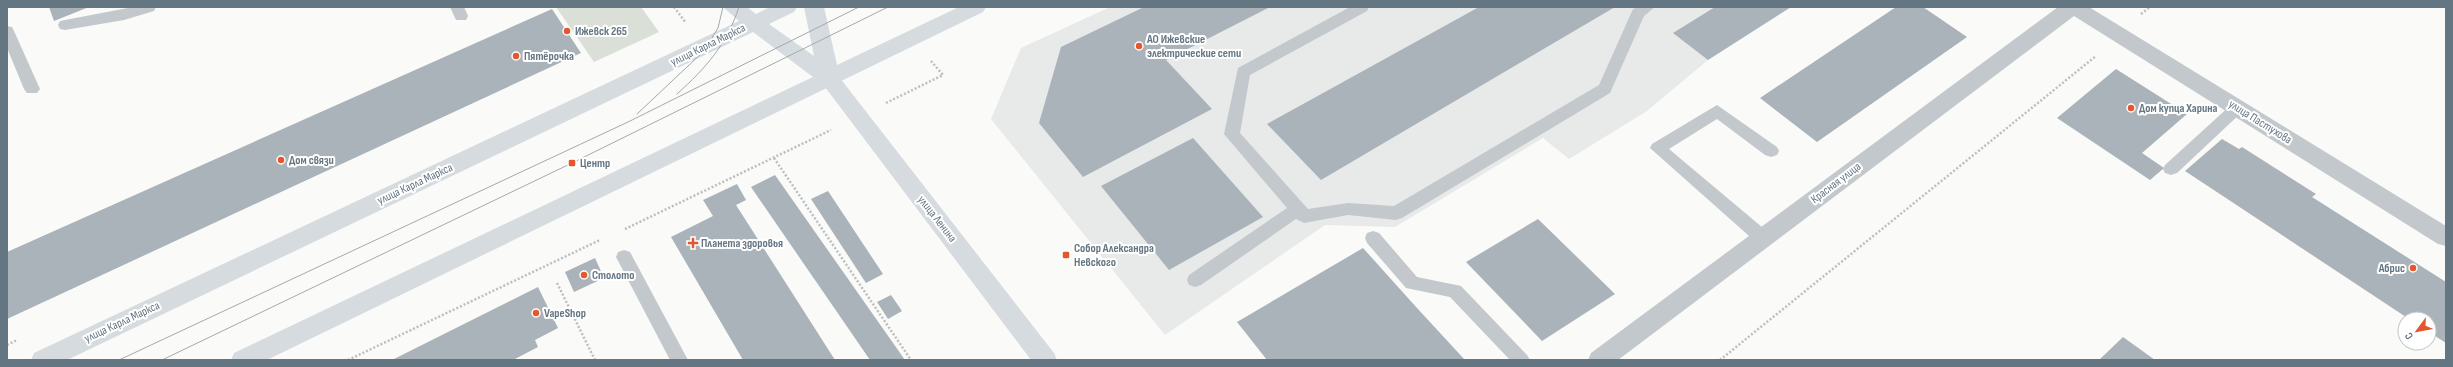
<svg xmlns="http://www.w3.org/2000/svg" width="2453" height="367" font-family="'Sofia Sans Condensed',sans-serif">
<rect width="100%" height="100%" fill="#fafaf8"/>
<path fill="#e8e9e9" d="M1110,7H1791L1708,60L1647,111L1569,159L1543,138L1395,227L1325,225L1165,335L991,119L1021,48Z"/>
<path fill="#dadfd7" d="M556,7H641L659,32L594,62Z"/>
<g fill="#aab3b9">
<path d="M49,7H89L54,21Z"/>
<path d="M1144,7H1270L1166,60L1212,109L1083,177L1039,123L1061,47Z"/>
<path d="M1479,7H1615L1321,180L1267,124Z"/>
<path d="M1715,7H1791L1708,60L1673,33Z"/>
<path d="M1896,7H1923L1967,37L1817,142L1760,98Z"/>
<path d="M552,9L581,53L7,319V252Z"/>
<path d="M2116,69L2187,114L2142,153L2164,168L2150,180L2057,118Z"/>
<path d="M1193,138L1263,217L1169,270L1101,186Z"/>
<path d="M2222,139L2239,149L2242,147L2316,194L2312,197L2446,282V343L2429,332V319H2409L2185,171Z"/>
<path d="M775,175L905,360H870L751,187Z"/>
<path d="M737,184L746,200L736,205L835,360H743L671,237L713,216L703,200Z"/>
<path d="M828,191L883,274L866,283L811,199Z"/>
<path d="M1538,219L1615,294L1542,341L1466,262Z"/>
<path d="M1363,248L1417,308L1465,360H1267L1237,322Z"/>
<path d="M595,258L604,278L574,292L565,272Z"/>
<path d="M538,287L558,328L535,340L538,347L513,360H392Z"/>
<path d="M891,295L902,311L888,319L877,302Z"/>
<path d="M2123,337L2155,360H2099Z"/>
</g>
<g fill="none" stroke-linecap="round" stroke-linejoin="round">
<g stroke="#bbbfc2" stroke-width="2.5" stroke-dasharray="2 2" stroke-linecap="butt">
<path d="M674,7L686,23"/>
<path d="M2141,14L2150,7"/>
<path d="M886,103L943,75L931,61"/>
<path d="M774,158L911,360"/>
<path d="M625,229L831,130"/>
<path d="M557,283L595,360"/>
<path d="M7,345L17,340"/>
<path d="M348,360L600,240"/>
<path d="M1720,360L2096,56"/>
</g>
<g fill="#c3c8cc" fill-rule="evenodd">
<path d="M133,7H156L154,11L124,20L65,30L60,29L58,25L60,21L65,20Z"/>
<path d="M450,7H464L468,16L466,20H456Z"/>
<path d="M1350,7H1369L1367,11L1250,75L1240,133L1308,209L1348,203L1394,206L1599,85L1633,9L1637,7H1655L1644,16L1610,93L1402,218L1396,220L1348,215L1304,223L1296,219L1201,285L1195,287L1189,285L1187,280L1189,275L1287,208L1224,134L1238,68Z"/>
<path d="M7,26L12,27L14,31L40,89L37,93H27L24,89L7,48Z"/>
<path d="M2237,102L2242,104L2245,108L2242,112L2177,173L2171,175L2165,173L2163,169L2165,165L2232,104Z"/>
<path d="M1717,105L1777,147L1779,151L1777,155L1771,157L1765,155L1717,119L1669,149L1769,233L1771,238L1769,243L1763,245L1757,243L1650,148L1652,144Z"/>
<path d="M1373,231L1379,233L1417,277L1461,286L1527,355L1530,360H1510L1450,297L1406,288L1367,243L1365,238L1367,233Z"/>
<path d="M624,250L630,252L688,360H670L616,257L618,252Z"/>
</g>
<path fill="#c3c8cc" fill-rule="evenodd" d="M2058,7H2089L2446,226V246L2438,244L2074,16L1618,360H1588L1591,353Z"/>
<path fill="#d6dbdf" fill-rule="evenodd" d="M829,70L836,73L1054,353L1057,360H1031L822,83L819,78L822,73Z"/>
<path fill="#d6dbdf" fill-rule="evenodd" d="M723,7H747L756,14L770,7H797L794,12L769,24L814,56L804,7H824L837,65L959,7H986L983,12L267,360H231L234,353L813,77L753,32L67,360H31L34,353L739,21Z"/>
<g stroke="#a2aab0" stroke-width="1">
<path d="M677,94C706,68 727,44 739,7"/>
<path d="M637,114L704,51L718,28L723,7"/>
<path d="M119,360L628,122L859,7"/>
<path d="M162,360L572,163L888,7"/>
</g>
</g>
<g fill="#e4572e" stroke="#fff" stroke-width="1.5">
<circle cx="567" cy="31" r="4"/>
<circle cx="1139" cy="46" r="4"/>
<circle cx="516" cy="56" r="4"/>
<circle cx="2131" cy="108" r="4"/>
<circle cx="281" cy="160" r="4"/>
<rect x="568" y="159" width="8" height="8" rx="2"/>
<path d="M691 237h4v4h4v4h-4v4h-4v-4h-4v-4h4z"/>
<rect x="1062" y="251" width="8" height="8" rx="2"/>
<circle cx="2413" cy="268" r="4"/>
<circle cx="584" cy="275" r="4"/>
<circle cx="536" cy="313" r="4"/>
</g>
<g text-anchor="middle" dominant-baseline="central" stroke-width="4" stroke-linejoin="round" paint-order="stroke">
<g font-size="12" font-weight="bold" fill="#657683" stroke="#fff" text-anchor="start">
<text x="575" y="31">Ижевск 265</text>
<text x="1147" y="39">АО Ижевские<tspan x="1147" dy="14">электрические сети</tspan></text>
<text x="524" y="56">Пятёрочка</text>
<text x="2139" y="108">Дом купца Харина</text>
<text x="289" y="160">Дом связи</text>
<text x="580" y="163">Центр</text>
<text x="701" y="243">Планета здоровья</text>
<text x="1074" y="248">Собор Александра<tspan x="1074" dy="14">Невского</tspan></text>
<text x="2405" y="268" text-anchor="end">Абрис</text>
<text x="592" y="275">Столото</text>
<text x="544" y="313">VapeShop</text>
</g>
<g font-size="12" fill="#657683" stroke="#fff">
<text transform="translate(708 45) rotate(-26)">улица Карла Маркса</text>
<text transform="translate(2260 122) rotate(32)">улица Пастухова</text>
<text transform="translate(1836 183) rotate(-37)">Красная улица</text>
<text transform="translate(415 184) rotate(-25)">улица Карла Маркса</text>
<text transform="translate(937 219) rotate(52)">улица Ленина</text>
<text transform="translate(122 322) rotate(-25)">улица Карла Маркса</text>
</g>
</g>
<rect width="2453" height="367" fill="none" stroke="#657683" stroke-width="16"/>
<g transform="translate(2417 331) rotate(238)"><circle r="19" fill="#ffffff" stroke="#c1c8cd"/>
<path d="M0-3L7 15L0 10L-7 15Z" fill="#e4572e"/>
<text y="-6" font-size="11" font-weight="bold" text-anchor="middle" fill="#657683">С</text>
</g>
</svg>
